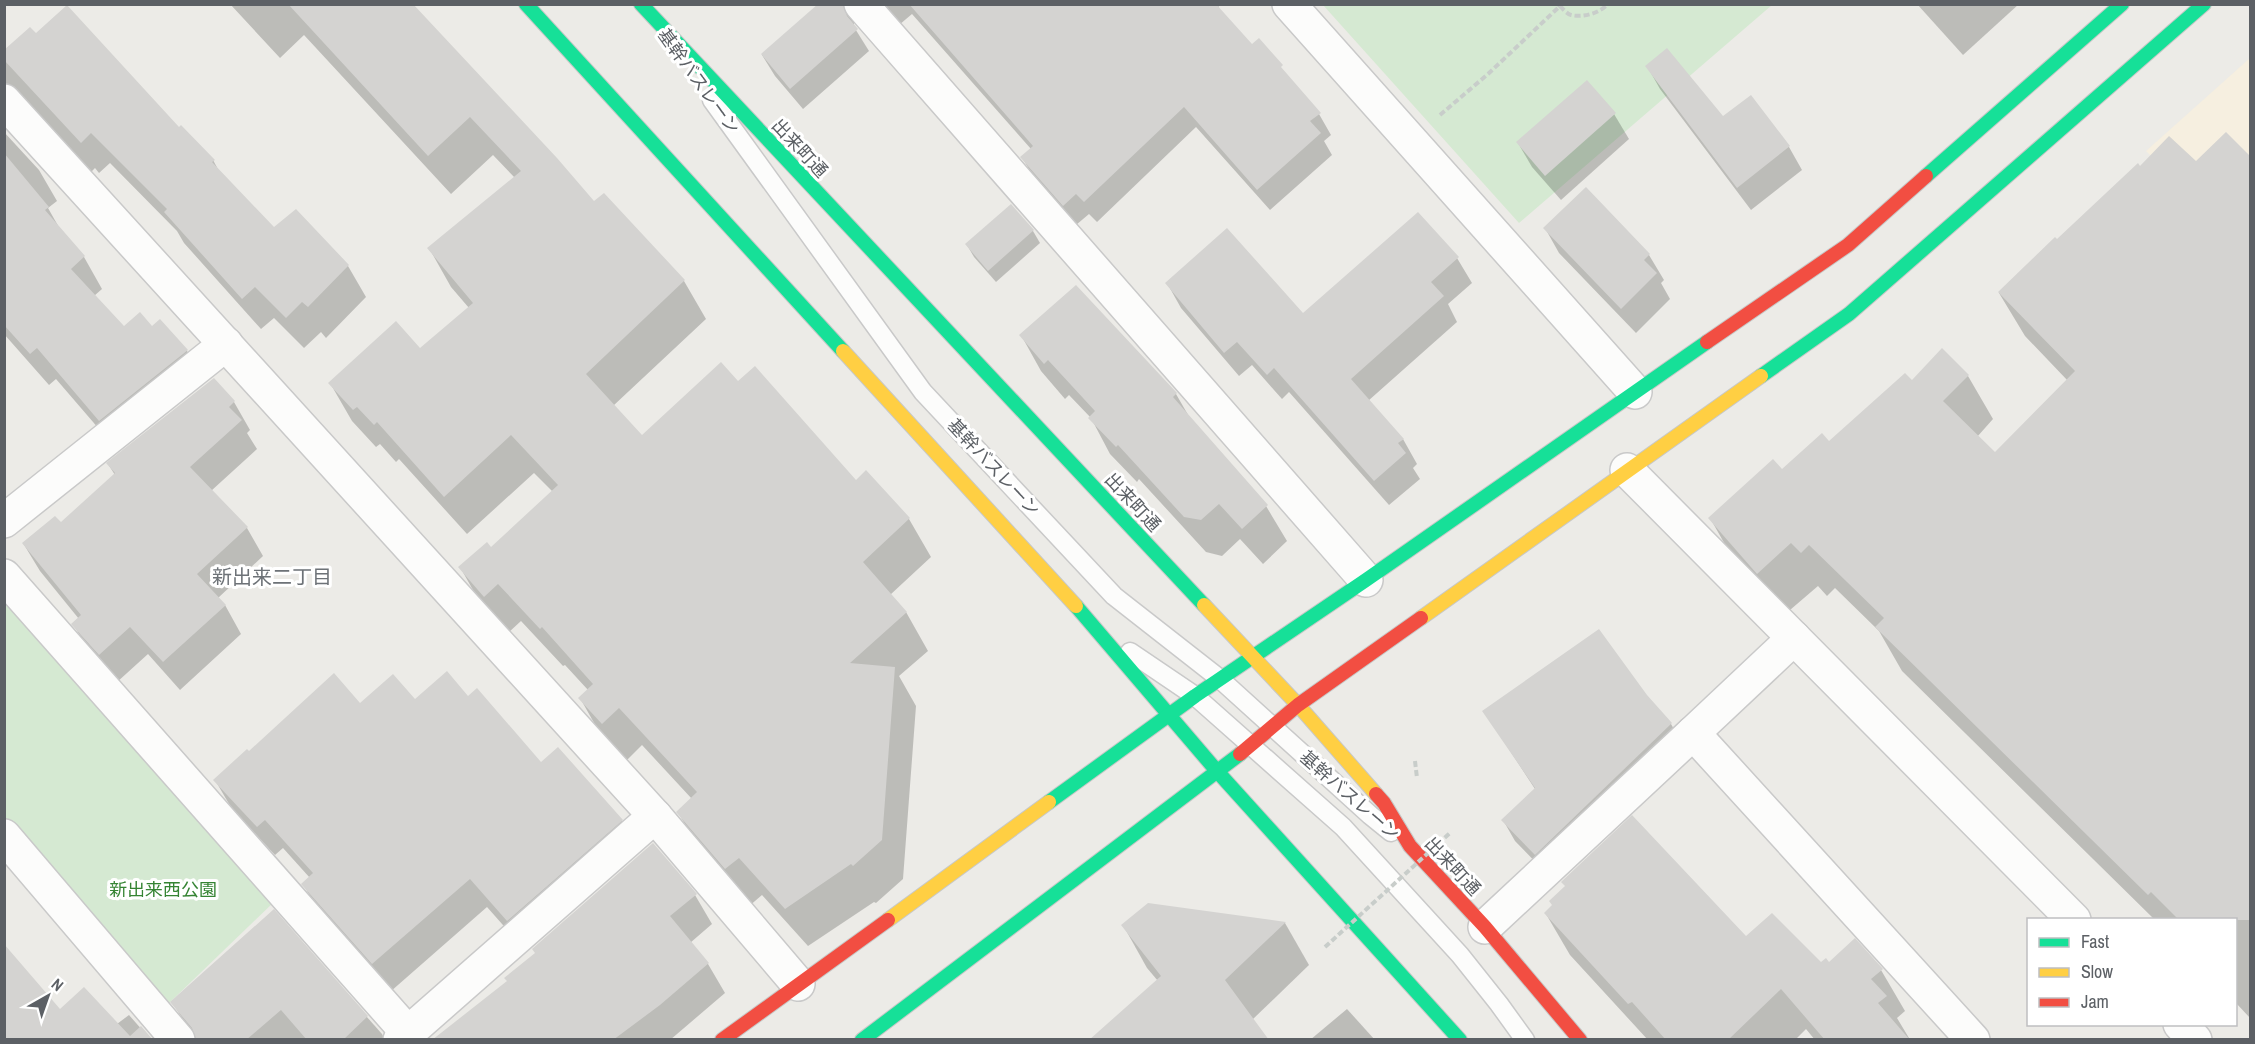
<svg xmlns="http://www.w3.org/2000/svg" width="2255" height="1044" font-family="'Archivo Narrow','Noto Sans JP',sans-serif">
<rect width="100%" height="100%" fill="#ecebe7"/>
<path fill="#f6efe0" d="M2250,58V255L2146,151Z"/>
<g fill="#d5e9d2">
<path d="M1323,5H1772L1519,223Z"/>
<path d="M4,595L275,901L165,1007L5,819Z"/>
</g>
<g fill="#0003">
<path d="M230,4H411L594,203L684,281L706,319L613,406L642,438L738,383L856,482L909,519L931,557L890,595L906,612L928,651L899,676L916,706L903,879L876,903L874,902L808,946L762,895L748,907L700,851L678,812L692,799L642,745L625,762L602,737L580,698L588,690L565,665L563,666L521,621L507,634L482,606L460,567L491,549L553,492L534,473L467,534L399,459L396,462L380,444L376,447L352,421L330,383L420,350L469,308L451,287L429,248L515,178L493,155L451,194L304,35L280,58Z"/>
<path d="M820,4H1218L1220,12L1319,114L1331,135L1324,141L1332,155L1270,210L1196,127L1097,222L1089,214L1076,225L1034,178L1022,157L1031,149L912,14L899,25L854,20V27L869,51L803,109L775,76L762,55Z"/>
<path d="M1917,4H2019L1963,55Z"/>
<path d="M36,36L179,129L213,160L220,173L274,229L296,211L348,266L366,297L326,338L321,332L304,348L274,318L261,329L184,243L177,231L110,163L99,173L95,168L88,175L4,126V52Z"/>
<path d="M1647,66L1723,118L1751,97L1789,147L1802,170L1751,210L1660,89Z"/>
<path d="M1614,114L1629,139L1561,200L1532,167L1518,143Z"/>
<path d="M4,132L39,170L57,201L48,208L61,231L84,257L102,289L94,296L124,328H152L160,321L187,351L205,382L118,451L56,379L49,385L4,334Z"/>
<path d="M2226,134L2250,158V1018L2236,1003V920H2155L1902,671L1879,631L1835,588L1827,596L1818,586L1783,616L1735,562L1710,518L1829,444L1912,382L1968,376L1993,419L1977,437L1995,454L2068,381L2025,336L1999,293L2140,168L2197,163Z"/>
<path d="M1586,189L1649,255L1664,280L1661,283L1670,299L1636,333L1559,253L1545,228Z"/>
<path d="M1011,206L1033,231L1040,243L996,282L974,257L967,245Z"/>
<path d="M1457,258L1472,283L1448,304L1457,322L1368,401L1403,439L1417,464L1413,468L1420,479L1389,505L1289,392L1282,399L1252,365L1239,376L1181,308L1167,283L1303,315Z"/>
<path d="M1076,287L1176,394L1191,420L1266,506L1287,541L1263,564L1240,539L1222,556L1206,552L1139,479L1137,482L1110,454L1091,418L1069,395L1065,399L1041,371L1021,335Z"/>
<path d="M213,380L234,402L250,430L247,433L257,449L211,491L247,528L263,556L218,598L225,605L241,634L180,690L148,654L116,683L90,652L73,624L79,619L40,571L23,543L60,524L115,475L108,464Z"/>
<path d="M1645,696L1671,724L1683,745L1548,875L1515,841L1503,820L1535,789L1484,711Z"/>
<path d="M468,698L541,764L621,820L638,849L524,949L487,907L390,992L320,913L303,884L310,878L283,848L275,855L232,809L215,780L249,754L360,705Z"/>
<path d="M695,895L712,924L690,943L708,964L725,993L670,1040H434Z"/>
<path d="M274,912L382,1034L385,1040H196L172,1002Z"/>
<path d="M1546,914L1746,938L1821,964L1881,970L1905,1011L1897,1018L1909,1038L1815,1040L1806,1029L1795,1040H1648L1570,955Z"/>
<path d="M1285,923L1309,965L1252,1020L1158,981L1147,968L1123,925Z"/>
<path d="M1347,1009L1375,1040H1310Z"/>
<path d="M60,1011L117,1024L129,1015L151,1040H4Z"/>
</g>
<g fill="#d4d3d1">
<path d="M288,4H413L557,158L594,201L604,193L685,280L586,374L642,435L721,362L738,381L755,366L856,480L866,470L910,518L863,562L907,612L850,663L895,667L882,840L853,866L851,864L785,909L739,858L725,869L676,812L697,792L619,708L602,724L578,698L593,684L542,627L540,629L498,584L484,597L458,567L487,542L491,547L558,485L511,435L444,497L377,422L374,425L357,407L353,410L328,383L396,321L420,348L473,303L427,248L521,171L470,117L428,156Z"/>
<path d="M818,4H843L847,16L858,29L790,89L761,54Z"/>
<path d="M909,4H1216L1252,44L1259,38L1283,65L1281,67L1321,113L1310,121L1321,133L1257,190L1184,107L1084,202L1076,194L1063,206L1020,157L1033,146Z"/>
<path d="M67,5L179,127L181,125L215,160L212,162L274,227L296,209L349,265L308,307L302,302L286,318L255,287L242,299L164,212L167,209L91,133L81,143L4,60V50L30,27L36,33Z"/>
<path d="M1667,48L1723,116L1751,95L1790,146L1737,188L1645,66Z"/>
<path d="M1587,80L1616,113L1545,176L1516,142Z"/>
<path d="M2226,132L2250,156V920H2179L2151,892L2148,895L1875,627L1884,618L1809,545L1801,553L1791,543L1757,574L1708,518L1773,459L1782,469L1822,433L1829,441L1905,373L1912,380L1942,348L1969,375L1943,401L1995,452L2075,371L1998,292L2055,237L2057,239L2138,163L2140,166L2169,136L2196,161Z"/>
<path d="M4,153L49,207L45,210L85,256L71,269L124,326L140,312L152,326L160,319L188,350L99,421L37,348L30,354L4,325Z"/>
<path d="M1586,187L1650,254L1644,260L1657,273L1621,309L1543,228Z"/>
<path d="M1011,204L1034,230L988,271L965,244Z"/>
<path d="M1418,212L1459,257L1431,282L1444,296L1351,379L1404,439L1398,443L1406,453L1374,481L1274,368L1267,375L1237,342L1224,353L1165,283L1227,228L1303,313Z"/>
<path d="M1076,285L1177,393L1173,397L1268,505L1242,529L1219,504L1201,520L1184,517L1118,445L1116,447L1088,418L1095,411L1048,360L1044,364L1019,335Z"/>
<path d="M214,378L235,401L229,407L242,420L190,467L248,527L197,574L226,605L163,662L130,627L99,655L71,624L81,615L22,543L55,516L61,522L115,473L106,463Z"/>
<path d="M1599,629L1647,695L1672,723L1535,855L1501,820L1535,788L1482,711Z"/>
<path d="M447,671L468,696L477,688L541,762L558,747L623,820L507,921L470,879L372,964L301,884L313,873L265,820L257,827L213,780L247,749L249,751L334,673L360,703L393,674L415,699Z"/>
<path d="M1632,815L1746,936L1772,913L1821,962L1826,958L1829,962L1855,938L1883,969L1871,979L1887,996L1878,1003L1910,1040H1825L1781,989L1728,1040H1666L1632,1002L1628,1004L1544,913L1552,905L1549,901L1565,886L1561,882Z"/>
<path d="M653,843L697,894L670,916L709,963L660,1005L613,1040H432L507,981L504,978L535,953L532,949Z"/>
<path d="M1148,903L1286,922L1225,980L1269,1040H1089L1161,976L1121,925Z"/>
<path d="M274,909L368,1016L343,1040H307L281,1010L246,1040H196L192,1028L170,1002Z"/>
<path d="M4,944L60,1009L84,987L130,1036L141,1026L153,1040H4Z"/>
</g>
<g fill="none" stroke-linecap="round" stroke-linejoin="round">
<g stroke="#c9c9c9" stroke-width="21">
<g id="lane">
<path d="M712,100L923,392L1114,596L1220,679L1370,815L1391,832"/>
<path d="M1130,652L1195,696L1343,827L1460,955L1499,1004L1525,1040"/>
</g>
</g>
<g stroke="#c9c9c9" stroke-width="36">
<g id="street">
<path d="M861,4L1366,580"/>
<path d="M1289,4L1635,392"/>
<path d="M4,101L655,816L798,984"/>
<path d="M1627,470L2074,920"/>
<path d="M4,521L226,344"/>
<path d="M4,576L408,1033"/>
<path d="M1794,638L1693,733L1973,1040"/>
<path d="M4,836L178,1040"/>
<path d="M1485,927L1693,733"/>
<path d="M2180,1024L2195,1040"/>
<path d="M400,1040L655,816"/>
</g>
</g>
<g stroke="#c7c8c7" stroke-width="16">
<g id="fast">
<path d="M526,4L843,351"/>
<path d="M641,4L1204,605"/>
<path d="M1926,176L2122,4"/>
<path d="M1761,376L1849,314L2204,4"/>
<path d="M1076,606L1216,770L1460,1040"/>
<path d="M1049,802L1195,696L1366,580L1707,342"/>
<path d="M862,1040L1240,754"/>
</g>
</g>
<g stroke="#c7c8c7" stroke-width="16">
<g id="slow">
<path d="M843,351L1076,606"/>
<path d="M1204,605L1298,705L1376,794"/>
<path d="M1421,618L1761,376"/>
<path d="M888,920L1049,802"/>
</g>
</g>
<g stroke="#c7c8c7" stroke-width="16">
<g id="jam">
<path d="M1707,342L1848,245L1926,176"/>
<path d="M1240,754L1298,705L1421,618"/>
<path d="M1376,794L1384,803L1410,846L1485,927L1580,1040"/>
<path d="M722,1040L888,920"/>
</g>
</g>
<g stroke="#c8cdca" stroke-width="4" stroke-dasharray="6 3" stroke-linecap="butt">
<path d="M1560,6C1563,9 1567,14 1571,15C1583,18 1600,13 1608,4"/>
<path d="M1440,115L1488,74L1560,6L1558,4"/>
<path d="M1415,761L1417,778"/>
</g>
<use href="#lane" stroke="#fcfcfb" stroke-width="18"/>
<use href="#street" stroke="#fcfcfb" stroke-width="33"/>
<use href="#fast" stroke="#16e098" stroke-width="14"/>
<use href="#slow" stroke="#ffcf43" stroke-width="14"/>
<use href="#jam" stroke="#f24e42" stroke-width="14"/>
<path stroke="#c8cdca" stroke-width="4" stroke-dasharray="6 3" stroke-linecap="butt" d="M1325,947L1450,833"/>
</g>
<g text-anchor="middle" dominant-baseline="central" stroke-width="6" stroke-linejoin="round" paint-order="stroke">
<g font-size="18" fill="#5c6065" stroke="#fff">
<text transform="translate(699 81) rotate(54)">基幹バスレーン</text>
<text transform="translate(800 148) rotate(47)">出来町通</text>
<text transform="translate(994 467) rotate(47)">基幹バスレーン</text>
<text transform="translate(1133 502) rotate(47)">出来町通</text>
<text transform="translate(1350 795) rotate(41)">基幹バスレーン</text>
<text transform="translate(1453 866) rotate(47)">出来町通</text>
</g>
<g font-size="18" fill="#358433" stroke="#fff">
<text x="163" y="889">新出来西公園</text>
</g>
<g font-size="20" fill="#6d7277" stroke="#fff">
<text x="272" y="576">新出来二丁目</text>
</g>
</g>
<rect width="2255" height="1044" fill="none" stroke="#5c6065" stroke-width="12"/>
<rect x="2027" y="918" width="210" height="108" fill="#ffffff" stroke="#bebfc1" stroke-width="1.5"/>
<rect x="2039" y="938" width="30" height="9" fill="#16e098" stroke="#bebfc1" stroke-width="1.5"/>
<text x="2081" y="948" font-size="18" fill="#5c6065">Fast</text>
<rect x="2039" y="968" width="30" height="9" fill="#ffcf43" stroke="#bebfc1" stroke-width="1.5"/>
<text x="2081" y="978" font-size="18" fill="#5c6065">Slow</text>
<rect x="2039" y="998" width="30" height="9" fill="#f24e42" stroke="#bebfc1" stroke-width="1.5"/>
<text x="2081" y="1008" font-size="18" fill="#5c6065">Jam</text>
<g transform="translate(48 996) rotate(40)" stroke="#ffffff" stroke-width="4.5" paint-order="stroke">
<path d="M0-4.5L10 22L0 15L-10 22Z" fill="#5c6065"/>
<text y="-9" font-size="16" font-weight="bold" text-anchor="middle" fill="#5c6065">N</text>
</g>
</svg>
